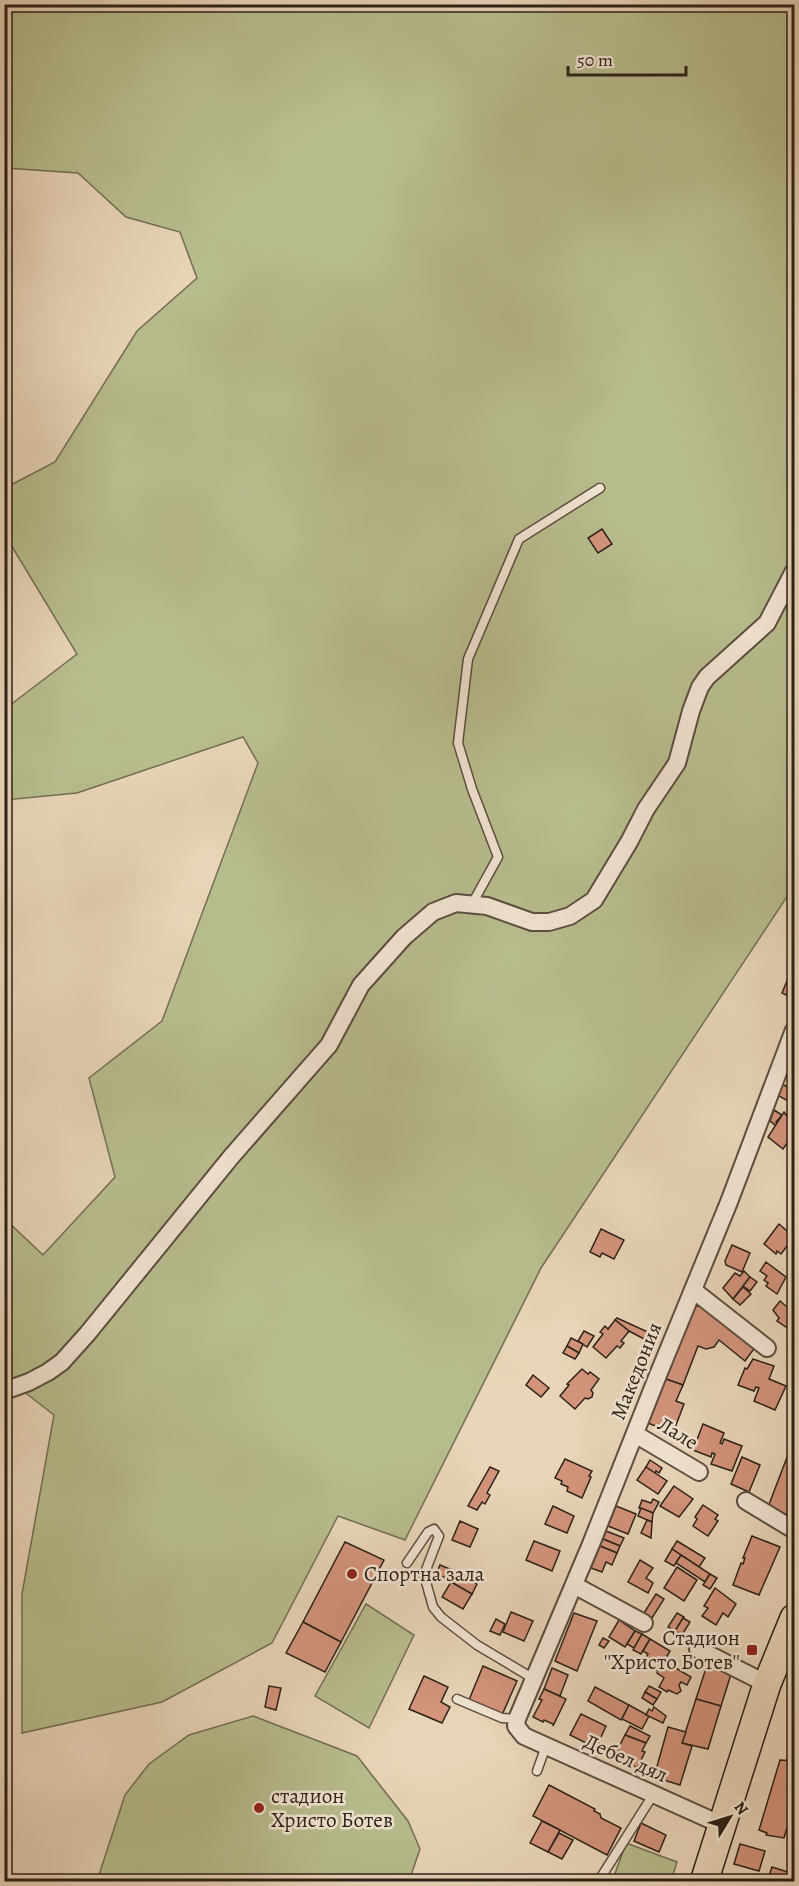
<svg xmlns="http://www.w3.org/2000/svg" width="799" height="1886" font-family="Alegreya,serif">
<rect width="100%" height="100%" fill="#e9d5b9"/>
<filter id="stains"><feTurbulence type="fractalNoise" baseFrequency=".00333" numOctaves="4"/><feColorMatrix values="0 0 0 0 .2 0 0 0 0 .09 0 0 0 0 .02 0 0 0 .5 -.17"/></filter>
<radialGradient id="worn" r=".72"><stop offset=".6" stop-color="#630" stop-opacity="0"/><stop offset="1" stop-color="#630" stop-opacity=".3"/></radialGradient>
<g fill="#b8bd8e" stroke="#726f53" stroke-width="1.5">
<path d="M5,5H794V886L541,1268L405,1540L338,1516L272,1643L162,1702L22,1733V1594L54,1415L5,1377V1219L43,1255L115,1177L89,1078L162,1021L258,763L243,737L77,793L5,800V709L77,654L5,535V488L55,462L137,331L197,278L180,232L126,217L78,173L5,168Z"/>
<path d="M366,1604L414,1635L369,1728L315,1696Z"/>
<path d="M253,1716L357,1756L408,1821L420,1849L409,1881H97L125,1795L149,1764L189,1735Z"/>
<path d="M626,1843L677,1862L671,1881L612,1882Z"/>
</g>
<g fill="#d4947c" stroke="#2c2118" stroke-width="1.5">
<path d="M602,529L612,544L598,553L588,538Z"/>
<path d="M789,976L794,979V999L782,993Z"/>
<path d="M794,1053V1076L787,1073Z"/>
<path d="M782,1084L793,1090L788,1101L777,1095Z"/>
<path d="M774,1110L782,1115L776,1122L778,1123L776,1126L770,1121Z"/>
<path d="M784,1112L786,1115L789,1112L794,1117V1133L783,1149L768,1137Z"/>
<path d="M779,1224L794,1237L781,1254L777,1251L776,1254L764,1244Z"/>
<path d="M601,1229L624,1240L614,1259L602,1253L600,1257L590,1252Z"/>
<path d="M732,1245L750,1253L742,1272L726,1265L725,1261Z"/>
<path d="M766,1262L786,1277L777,1294L766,1286L768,1283L764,1280L767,1276L760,1271Z"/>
<path d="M744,1271L750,1277L733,1299L723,1288L735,1273L740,1276Z"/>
<path d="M750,1277L757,1282L750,1291L743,1286Z"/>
<path d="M743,1287L751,1294L740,1305L733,1299Z"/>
<path d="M780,1301L787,1307L789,1304L794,1308V1322L789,1329L777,1321L779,1318L773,1310Z"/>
<path d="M702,1305L756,1346L745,1361L719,1340L714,1347L706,1349L698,1346L683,1385L666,1379L694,1307Z"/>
<path d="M617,1318L648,1332L644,1339L629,1331L615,1320Z"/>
<path d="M615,1320L629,1331L621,1341L624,1343L620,1348L617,1346L606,1358L593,1347L603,1334L600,1332L605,1326L608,1329Z"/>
<path d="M584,1331L594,1336L587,1347L578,1341Z"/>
<path d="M571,1338L583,1344L579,1353L567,1346Z"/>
<path d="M567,1346L579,1353L575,1359L563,1353Z"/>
<path d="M753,1359L774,1366L769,1379L786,1386L775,1410L754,1401L759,1388L756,1387L754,1391L738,1385L745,1368L747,1369Z"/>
<path d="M582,1369L588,1374L590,1372L599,1379L591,1390L593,1393L592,1397L588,1399L585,1398L575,1409L560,1396L569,1385L567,1384Z"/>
<path d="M533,1375L549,1388L541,1397L526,1385Z"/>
<path d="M666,1379L683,1385L676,1401L684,1404L673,1433L648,1423Z"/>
<path d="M703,1424L724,1433L720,1443L722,1444L724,1439L742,1446L732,1471L711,1464L715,1454L712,1453L711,1457L693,1450Z"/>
<path d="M794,1439V1506L790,1516L768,1507Z"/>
<path d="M742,1457L760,1465L749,1492L731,1484Z"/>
<path d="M565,1459L592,1471L589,1476L591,1477L582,1498L567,1491L568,1487L561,1484L562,1481L555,1478Z"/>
<path d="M650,1460L662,1468L659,1473L656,1471L655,1474L646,1467Z"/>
<path d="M490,1467L499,1471L487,1493L490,1495L485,1504L482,1502L477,1510L468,1506Z"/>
<path d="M646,1467L667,1481L658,1494L637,1480Z"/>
<path d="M674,1486L693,1499L679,1517L660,1506Z"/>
<path d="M653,1499L659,1502L653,1513L639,1508L642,1500L651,1503Z"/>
<path d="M703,1505L718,1515L715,1519L718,1521L708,1536L693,1526L697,1519L695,1517Z"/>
<path d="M553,1506L574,1516L567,1533L545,1524Z"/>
<path d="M616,1506L636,1514L628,1534L608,1526Z"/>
<path d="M641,1508L653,1513L652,1522L638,1516Z"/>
<path d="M647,1520L652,1522L651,1538L641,1533Z"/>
<path d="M460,1521L478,1529L470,1547L452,1540Z"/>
<path d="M606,1531L624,1538L620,1546L603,1539Z"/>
<path d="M752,1536L780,1547L759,1595L733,1585L741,1563L743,1564L745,1558H743Z"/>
<path d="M603,1539L620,1546L617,1553L600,1546Z"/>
<path d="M534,1541L560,1551L552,1571L526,1560Z"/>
<path d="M677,1541L705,1558L699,1567L672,1549Z"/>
<path d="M345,1542L384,1560L341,1642L303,1622Z"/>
<path d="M600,1546L617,1553L612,1565L606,1562L602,1572L591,1568Z"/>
<path d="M672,1549L681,1555L674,1566L665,1561Z"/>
<path d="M681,1555L710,1574L705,1582L676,1563Z"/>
<path d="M640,1560L653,1568L646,1578L653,1583L648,1593L628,1582Z"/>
<path d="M440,1565L452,1570L448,1579L436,1574Z"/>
<path d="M677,1567L697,1580L684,1601L664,1588Z"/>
<path d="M457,1572L477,1584L472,1594L451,1582Z"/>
<path d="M710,1574L717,1578L710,1589L703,1585Z"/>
<path d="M451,1582L472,1594L463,1609L442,1597Z"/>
<path d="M715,1588L736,1604L728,1617L723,1613L716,1625L702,1616L708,1608L704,1606Z"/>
<path d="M656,1594L664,1599L652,1618L644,1613Z"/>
<path d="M511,1612L533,1621L524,1641L503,1632Z"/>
<path d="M574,1613L597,1621L577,1671L555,1661Z"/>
<path d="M677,1613L684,1617L675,1631L668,1627Z"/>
<path d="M683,1618L690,1622L682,1635L675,1631Z"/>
<path d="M496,1619L505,1624L500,1635L490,1631Z"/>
<path d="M619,1620L635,1631L625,1647L609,1637Z"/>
<path d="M303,1622L341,1642L325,1672L286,1653Z"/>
<path d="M635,1631L642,1634L634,1648L627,1644Z"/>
<path d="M642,1634L650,1639L641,1654L633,1650Z"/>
<path d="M603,1638L609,1641L604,1648L599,1645Z"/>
<path d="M650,1639L670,1651L658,1671L643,1663L648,1654L643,1651Z"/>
<path d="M664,1661L691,1677L687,1685L681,1682L679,1685L681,1691L677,1694L668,1690L667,1692L659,1687L664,1678L657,1673Z"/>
<path d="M708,1662L732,1671L721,1706L696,1699Z"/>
<path d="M483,1666L517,1681L502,1715L469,1700Z"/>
<path d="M552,1668L568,1675L560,1696L544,1689Z"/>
<path d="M424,1676L448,1687L441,1702L450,1707L442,1723L409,1709Z"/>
<path d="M269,1686L281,1688L276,1710L265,1707Z"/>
<path d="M649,1686L661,1692L657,1699L645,1692Z"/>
<path d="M595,1687L629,1705L621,1720L588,1701Z"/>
<path d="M544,1689L566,1699L553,1726V1724L544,1720L543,1722L533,1717L542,1700L539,1699Z"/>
<path d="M645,1692L657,1699L653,1705L642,1698Z"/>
<path d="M696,1699L721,1706L708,1749L682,1743Z"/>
<path d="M629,1705L649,1716L642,1729L622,1719Z"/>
<path d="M654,1707L666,1716L663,1723L646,1715L649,1709L652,1711Z"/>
<path d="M581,1714L606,1726L596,1748L570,1735Z"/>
<path d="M630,1726L650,1736L646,1743L625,1735Z"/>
<path d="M668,1727L686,1732L682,1743L692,1746L680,1785L654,1777Z"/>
<path d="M625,1735L646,1743L642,1751L645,1752L637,1768L614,1757Z"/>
<path d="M780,1760L794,1761V1803L784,1838L766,1835L767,1833L759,1830Z"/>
<path d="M549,1785L595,1809L594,1811L600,1814L601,1818L621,1828L607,1855L533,1816Z"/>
<path d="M542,1821L560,1830L548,1852L530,1843Z"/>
<path d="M641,1823L666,1835L659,1852L634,1841Z"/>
<path d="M559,1833L573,1840L562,1859L548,1852Z"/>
<path d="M740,1844L765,1851L759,1871L734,1864Z"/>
<path d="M772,1867L794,1874V1882H767Z"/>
</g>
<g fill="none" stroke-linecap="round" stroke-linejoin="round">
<g stroke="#5b4e40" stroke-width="11">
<g id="lane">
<path d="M472,904L498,857L472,789L458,743L468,659L519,539L600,488"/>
<path d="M407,1563L428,1532L434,1529L439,1536L424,1575L433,1607L441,1617L477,1645L534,1679"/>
<path d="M457,1699L502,1718L517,1719"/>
<path d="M537,1771L546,1746"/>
<path d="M598,1882L653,1795"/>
</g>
</g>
<g stroke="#5b4e40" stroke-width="20">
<g id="street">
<path d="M693,1290L767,1348"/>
<path d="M4,1391L29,1382L48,1372L62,1362L88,1333L231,1157L329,1045L361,985L404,937L433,912L456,903L487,906L532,922H549L570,916L594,900L629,842L646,809L677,763L691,711L700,687L707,677L767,623L794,571"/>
<path d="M635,1434L699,1472"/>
<path d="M746,1501L794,1530"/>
<path d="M574,1585L644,1623"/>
<path d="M698,1649L767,1684"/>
<path d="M722,1825L524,1736L516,1726L517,1719L591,1544L658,1375L729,1202L794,1030"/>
</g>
</g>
<g stroke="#2c2118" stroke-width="30">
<path id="primary" d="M704,1882L767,1684L794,1618"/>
</g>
<use href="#lane" stroke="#f1e4d2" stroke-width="8"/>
<use href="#street" stroke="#f1e4d2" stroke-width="16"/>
<use href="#primary" stroke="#e9d5b9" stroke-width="27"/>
</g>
<g fill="#8f2418" stroke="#f1e4d2" stroke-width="2">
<circle cx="352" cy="1574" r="6"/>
<rect x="746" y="1644" width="12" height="12" rx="3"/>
<circle cx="259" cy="1808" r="6"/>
</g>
<g text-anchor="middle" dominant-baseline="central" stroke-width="5" stroke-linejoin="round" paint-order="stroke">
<g font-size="21" fill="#2c2118" stroke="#f1e4d2">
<text transform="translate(636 1371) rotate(-68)">Македония</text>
<text transform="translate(678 1433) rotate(31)">Лале</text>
<text transform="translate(626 1758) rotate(24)">Дебел дял</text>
</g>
<g font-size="21" fill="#2c2118" stroke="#f1e4d2" text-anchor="start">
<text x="364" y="1574">Спортна зала</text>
<text x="740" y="1638" text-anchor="end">Стадион<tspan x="740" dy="24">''Христо Ботев''</tspan></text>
<text x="271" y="1796">стадион<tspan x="271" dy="24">Христо Ботев</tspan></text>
</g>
</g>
<rect width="799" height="1886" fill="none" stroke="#e9d5b9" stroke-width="24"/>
<rect x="6" y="6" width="787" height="1874" fill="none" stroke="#2c2118" stroke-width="3"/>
<rect x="12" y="12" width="775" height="1862" fill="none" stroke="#2c2118" stroke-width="1.5"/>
<g transform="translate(730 1817) rotate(52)" stroke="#f1e4d2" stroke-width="4.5" paint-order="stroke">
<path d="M0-4.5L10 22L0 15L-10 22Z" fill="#2c2118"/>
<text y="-9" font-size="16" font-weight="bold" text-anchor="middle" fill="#2c2118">N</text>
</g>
<path d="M568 66v9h118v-9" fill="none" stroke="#2c2118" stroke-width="3"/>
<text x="577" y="66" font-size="18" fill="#2c2118" stroke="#f1e4d2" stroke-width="4.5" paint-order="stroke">50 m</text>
<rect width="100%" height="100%" filter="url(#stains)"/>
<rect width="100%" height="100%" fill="url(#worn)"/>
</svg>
